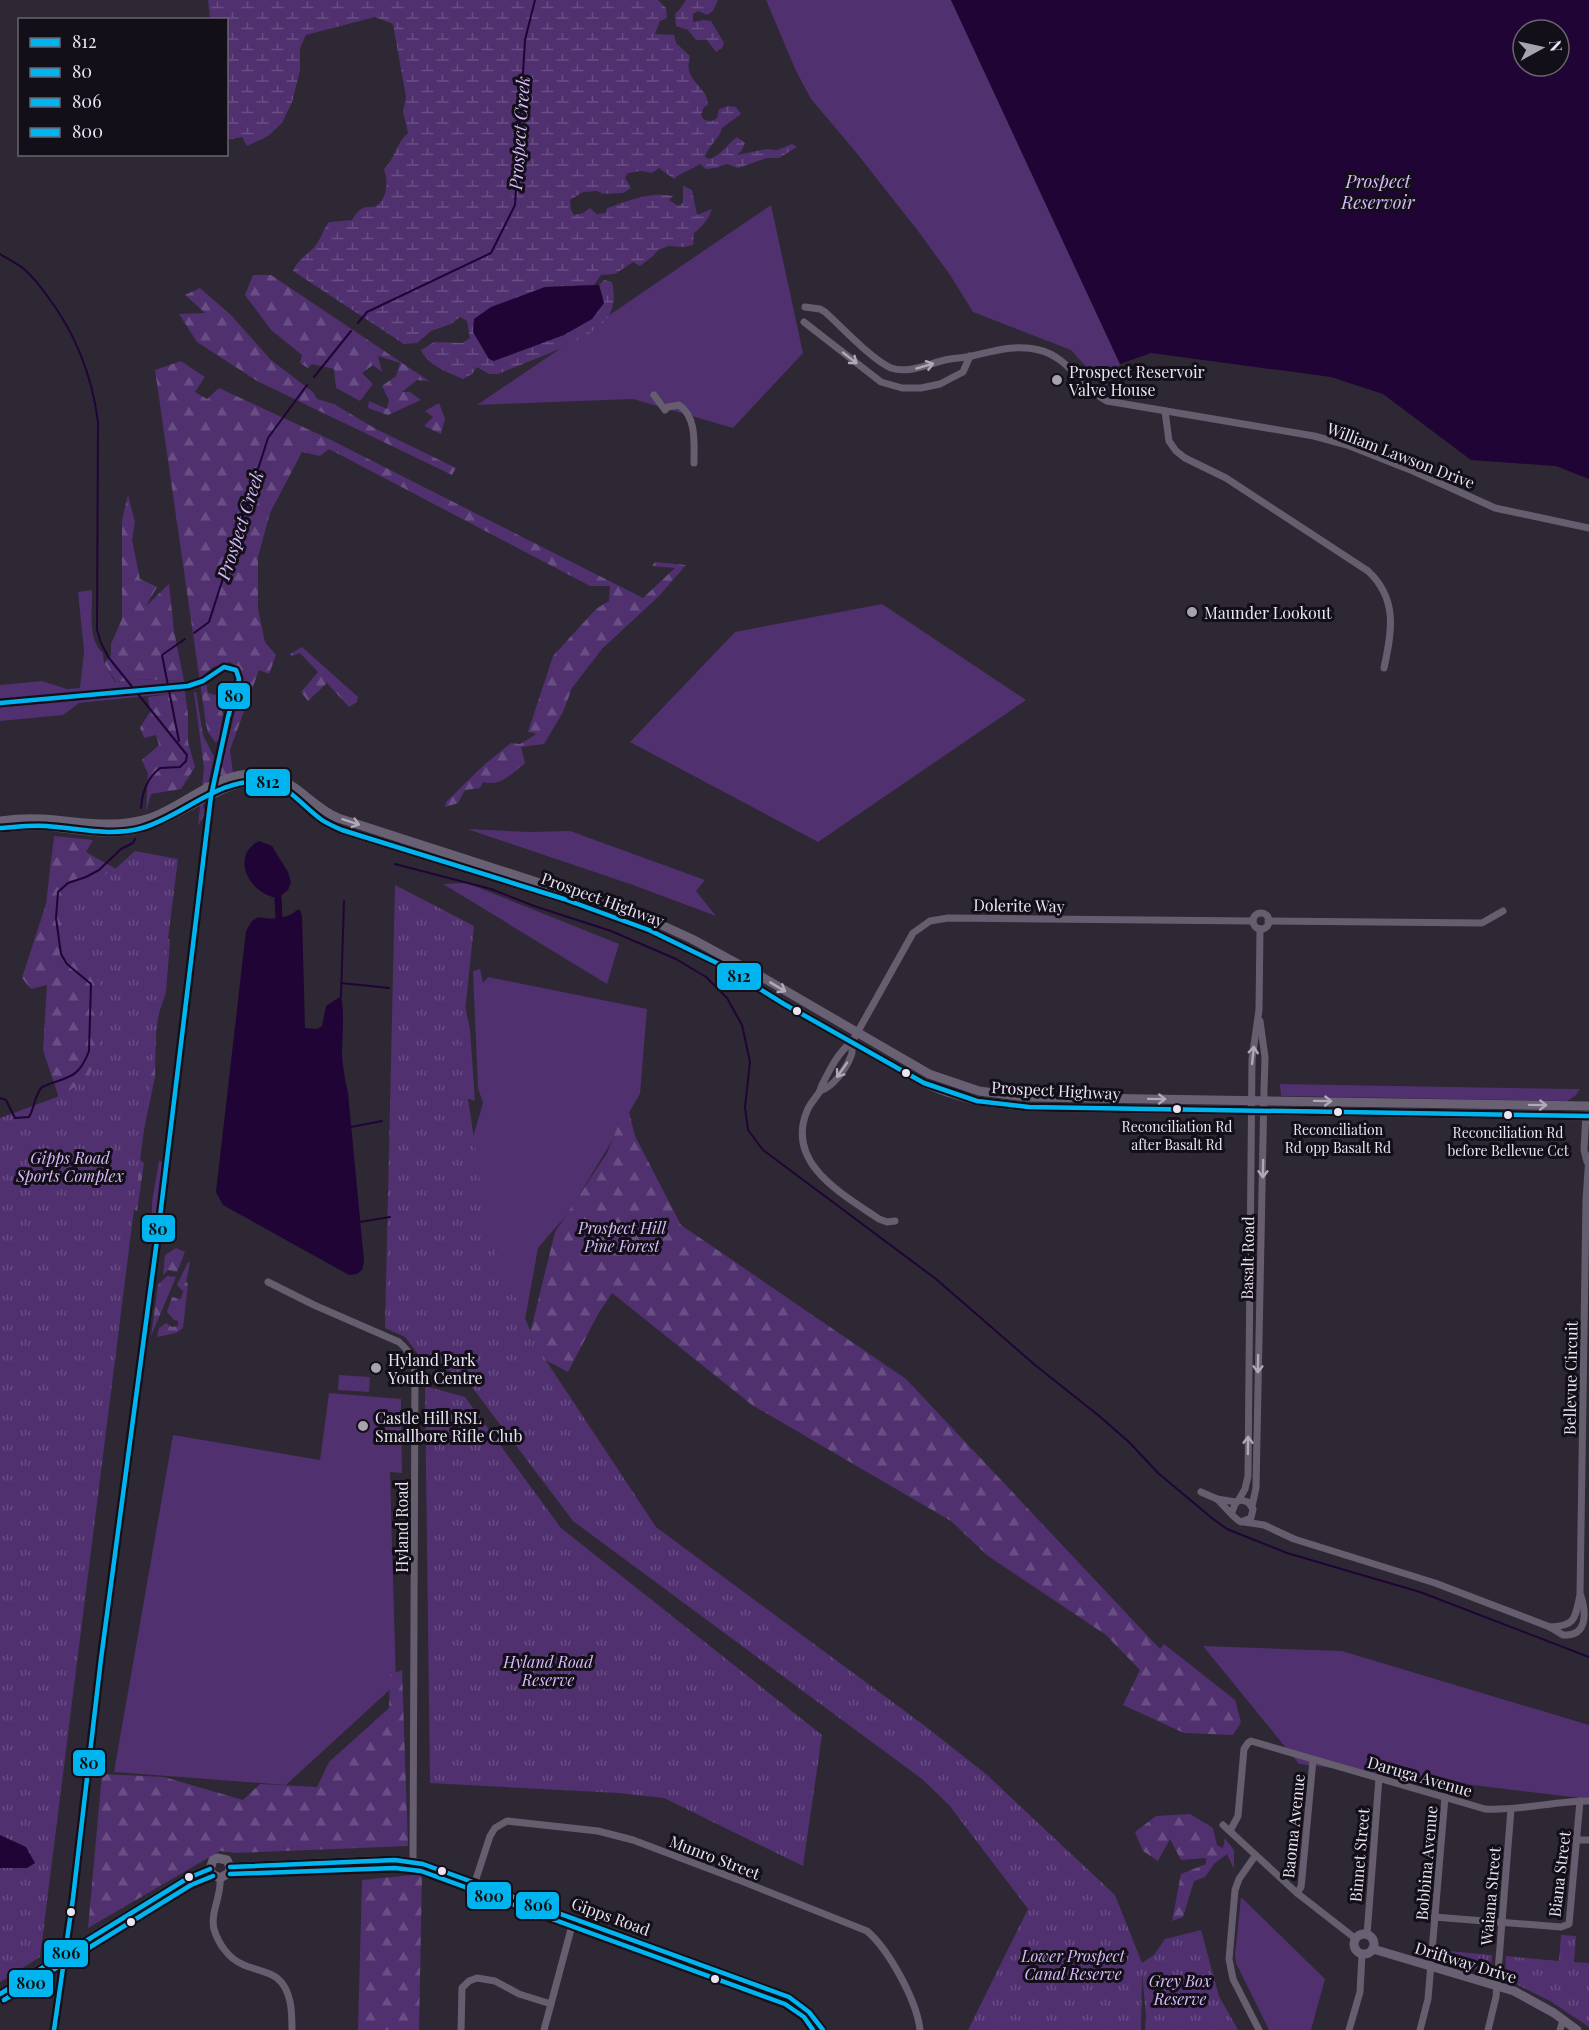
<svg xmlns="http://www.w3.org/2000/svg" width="1589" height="2030" font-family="'Playfair Display',serif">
<defs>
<pattern id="forest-firs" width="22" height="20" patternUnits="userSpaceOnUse" patternTransform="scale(1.5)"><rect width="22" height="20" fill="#50306f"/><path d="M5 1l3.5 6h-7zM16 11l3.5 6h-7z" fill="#694e84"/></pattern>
<pattern id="wetland-marsh" width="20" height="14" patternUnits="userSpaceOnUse" patternTransform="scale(1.5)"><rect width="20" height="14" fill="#50306f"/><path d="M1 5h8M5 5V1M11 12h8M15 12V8" fill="none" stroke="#694e84"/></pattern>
<pattern id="park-tufts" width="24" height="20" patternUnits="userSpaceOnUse" patternTransform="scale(1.5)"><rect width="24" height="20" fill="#50306f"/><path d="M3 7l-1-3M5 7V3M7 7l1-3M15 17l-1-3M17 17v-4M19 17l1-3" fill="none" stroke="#694e84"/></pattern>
</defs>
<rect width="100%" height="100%" fill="#2d2833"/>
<g fill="#50306f">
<path d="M766,0H951L1120,364L1105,388L1071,350L973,312L950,275L918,231L855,151L811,99L796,71Z"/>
<path d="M771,205L803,353L733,428L633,399L477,405Z"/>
<path d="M92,590C93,609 87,640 103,653L104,663L115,682L140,679L184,681L185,692L79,703L63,715L0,721V707L60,702L59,694L0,700V685L42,681L67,689L80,688L84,651L78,592Z"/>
<path d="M882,604L1026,700L818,842L630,742L735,632Z"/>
<path d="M467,829L529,832L570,831L705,880L696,891L716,916L633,885Z"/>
<path d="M467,883L619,944L607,984L443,884Z"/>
<path d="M455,959L470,1029L475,1101L464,1097L454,1033Z"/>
<path d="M480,969L483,983L488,977L647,1009L640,1094L569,1212L538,1248L521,1342L465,1164L483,1103L478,1088L473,971Z"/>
<path d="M1280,1084L1571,1089H1580L1576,1095L1567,1101L1281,1096Z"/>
<path d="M159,1161L163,1162L155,1220H152V1202Z"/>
<path d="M339,1375L370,1377L369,1392L338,1390Z"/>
<path d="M329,1393L401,1399L402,1473L390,1472L396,1684L286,1785L114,1772L173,1435L320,1460Z"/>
<path d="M1203,1646L1342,1651L1589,1725V1799L1299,1764Z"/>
<path d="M1241,1897L1325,1979L1311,2030H1269L1236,1963L1235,1955Z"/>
</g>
<g fill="url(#forest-firs)">
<path d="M253,275H271L429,381L417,380L402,392H410L421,400L388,415L368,408L369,401L387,409L389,400L382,386L396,376L400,363L378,356L382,372L373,365L362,373L373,384L360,401L336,388L334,369L312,364L308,368L300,363L302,355L271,330L245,295Z"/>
<path d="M200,288L231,315L271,360L313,392L317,399L334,404L376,429L456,468L452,475L257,381L197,342L179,314L205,313L185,295Z"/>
<path d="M181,361L205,377L195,392L207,399L219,388L329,439L643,598L675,568L652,566L655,562L686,565L659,596L602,649L572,688L563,712L544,744L521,747L525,763C513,773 500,787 483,782L480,788L465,790L458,803L445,807L446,802L484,765L511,743L520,744L535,735V733L528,732L553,656L596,609L609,601L610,586H590L329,449L320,456L302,452L270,513L258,557V609L265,642L276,655L269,674L259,670L230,750L233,773L221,777L220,773L243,679L239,668L230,662L213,667L205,674L208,693L216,695L223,714L219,738L218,741L215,742L208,732L206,724L155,370Z"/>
<path d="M439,403L445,419L441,434L424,426L433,417L425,411Z"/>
<path d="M128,495L135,522L132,540L140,579L157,587L146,606L169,584L174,631L184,681L140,679L116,682L104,663L111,655V644L122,619V520Z"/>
<path d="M302,647L358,697L357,702L349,707L327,683L308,701L301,692L318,672L300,653L292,656L290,654Z"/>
<path d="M185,692L188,715V742L195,767L181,789L151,794L146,812L148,774L142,760L159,745L156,735L144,738L140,728L150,712L148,697Z"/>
<path d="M194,692H196L203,735L214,757L209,780L206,786L203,808L205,809L204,815L198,826L204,768Z"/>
<path d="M54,836L93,840L86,852L125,874L170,941L166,992L156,1022L155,1077L138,1158L144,1163L137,1211L105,1194L68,1125L43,1050L47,985L31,989L22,978L46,904Z"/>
<path d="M627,1104L635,1136L681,1225L906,1379L1160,1649L1164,1644L1235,1700L1241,1722L1233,1735L1184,1733L1123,1705L1140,1670L1106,1635L988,1556L951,1521L752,1405L612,1293L598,1314L568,1372L526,1350L555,1232L607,1153Z"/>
<path d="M176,1248L185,1252L177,1272L168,1270L163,1275L165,1255Z"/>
<path d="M188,1262L190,1263L186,1282L188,1284L183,1328L176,1333L157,1337L159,1328L166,1323L172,1327L178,1326V1321L174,1320L167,1312L172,1297L181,1299L183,1291L177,1285Z"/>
<path d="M167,1276L176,1277L151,1336L158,1285Z"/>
<path d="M402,1670L408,1846L236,1853L220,1851L88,1928L102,1774L164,1777L243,1800L260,1784L317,1787L329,1762L389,1708L390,1675Z"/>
<path d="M1190,1814L1213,1828L1217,1845L1223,1848L1225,1839L1234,1850V1869L1227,1854L1214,1864L1205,1877L1194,1881L1183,1917L1172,1921L1181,1874L1206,1864V1858L1181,1860L1170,1839L1158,1861L1143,1851L1135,1832L1156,1816Z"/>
<path d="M422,1874L419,2030H358L362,1880Z"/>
</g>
<g fill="url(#wetland-marsh)">
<path d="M208,0H658L666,8L667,18L660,21L655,34L674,35L676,43L690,56C689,61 688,66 689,71C693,84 708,90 708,105L704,107L701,115L704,120L712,121L717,118L719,109L729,106L736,107L741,114L722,128C720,138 709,144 705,157L709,159C722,155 726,145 737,137L745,143L742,150L737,155L766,149L777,150L792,144L797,147L779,158H767L738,168L727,164L716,168L706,169L700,164C691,170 682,172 674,179L659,168L652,173L641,171L628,173L625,178L631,188L623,193L603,194L597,191L583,192L570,200L571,210L574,215L583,213L590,208L597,214L606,213L607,208C628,201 650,191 673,196L669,200L678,206L683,203V186L692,190L697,215L712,209C708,220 703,226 694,233L693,245L684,247L669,246L658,250L653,256L640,266L633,262L615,274L601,275L594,285L545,287L604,303L599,285L604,280L612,282C615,295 615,310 605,321C588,341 524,363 498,374H489L477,367L472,374L463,379C448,372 428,366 421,350L434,342L462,343L470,338L467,321L460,317L451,324L431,331L417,343L404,344L293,271C300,255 312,254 319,240C323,234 324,228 329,222L352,220C356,214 359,209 366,207C369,207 374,207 376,206C388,199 388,180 384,169C395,159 396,143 408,133L403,111L406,97L393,24L375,17L306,35L300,48V70L292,102L282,123L268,136L247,146L242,137L227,140L226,20L210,19Z"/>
<path d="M686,0H718L713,11L707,15L698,11L693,14V22L703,20L711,21L724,43L722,48L716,52L707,40H696L688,30L676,26L675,14L680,9Z"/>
</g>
<g fill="url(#park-tufts)">
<path d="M135,851L178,859L40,1957L0,1982V1118L65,1094L89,1076L99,1049L101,986L91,970L73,957L68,936L65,902L81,887L115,869Z"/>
<path d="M395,885L474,926L461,1050L488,1236L539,1350L656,1527L925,1726L986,1774L1115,1895L1142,1963L1154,1955L1165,1939L1201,1930L1219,1996L1238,2030H1145L1146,2016L1142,1972L1141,2030H968L1028,1909L949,1805L922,1779L573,1521L465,1378L420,1357L405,1337L385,1328Z"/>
<path d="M425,1386L465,1397L561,1528L822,1735L803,1866L664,1798L618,1793L430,1783Z"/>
<path d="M1561,1935L1576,1936L1574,1962L1589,1963V2027L1550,2001L1508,1980L1505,1973L1506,1956L1559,1961Z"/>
<path d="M1439,1950L1492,1955L1491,1970L1487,1973L1442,1960L1438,1955Z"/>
</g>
<g fill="#200436" fill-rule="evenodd">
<path d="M951,0H1589V479L1556,466L1471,460L1383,394L1331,377L1151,353L1120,364ZM1523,30H1559V66H1523Z"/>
<path d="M599,285L604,303L592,319L564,335L494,361L489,359L473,332L474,319L491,307L545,287Z"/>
<path d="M259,841L272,846L288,872L291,882L288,890L278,898C250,895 229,857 259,841Z"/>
<path d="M297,910H300L302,916L305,1028L317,1029L322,1026L326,1006L341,996C345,1016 342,1035 342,1055C343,1068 345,1080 348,1093L364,1261L362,1270L357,1274L349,1275L223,1205L216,1192L246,931L252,921L258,917C270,920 288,919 297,910Z"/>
<path d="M0,1835L26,1847L35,1863L27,1868H0Z"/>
</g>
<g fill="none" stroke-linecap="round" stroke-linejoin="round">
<g stroke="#200436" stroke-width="2">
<path d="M0,254C8,259 17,263 24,269C33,277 41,287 48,297C76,334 92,376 98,422L97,630L101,643L109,658L187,755L186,761L180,767L160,768C147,778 142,793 141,808"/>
<path d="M358,323L367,312L491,253L515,205L525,40L535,0"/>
<path d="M314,377L351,331"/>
<path d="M194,633L209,622L268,438L307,385"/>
<path d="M179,741L162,655L185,639"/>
<path d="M395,864L491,889L534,906L611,931L676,959L706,977L727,998L742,1025L750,1062L745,1107L748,1130L763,1150L936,1279L1035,1365L1098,1415L1129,1442L1158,1473L1213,1519L1227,1529L1287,1553L1420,1592L1589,1657"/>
<path d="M341,983L389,988"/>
<path d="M341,996L344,901"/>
<path d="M0,1098L6,1100L15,1118L29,1117C35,1107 34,1096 42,1087C68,1076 78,1080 89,1051L91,984L67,964L61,954L56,918L58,892L68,883L86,877L99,870L121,849L133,843L135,839"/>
<path d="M351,1127L382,1121"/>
<path d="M360,1222L390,1217"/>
</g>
<path stroke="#200436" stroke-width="7" d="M278,898L279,918"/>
<g stroke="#665e6f" stroke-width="7">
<path d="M805,307L820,309L825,312C842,327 872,360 891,368C908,374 928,364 945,360C953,358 963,358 972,356C994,351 1016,344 1039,350C1069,357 1081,388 1107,401L1314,436L1347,445L1413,471L1495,508L1589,528"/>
<path d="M804,322L881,382L902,388H921L940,384L963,372L970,356"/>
<path d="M654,395L665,410L668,407L679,405C697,417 694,444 694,463"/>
<path d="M1165,411L1169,441L1176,451L1185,458L1226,478L1368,571C1398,599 1392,631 1384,668"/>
<circle cx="1261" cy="921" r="8"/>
<path d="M1268,921L1482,923L1503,911"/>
<path d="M820,1091C833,1087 846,1069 851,1056C853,1052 852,1047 852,1042"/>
<path d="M1586,1114L1584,1150L1587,1162"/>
<path d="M895,1221L887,1222L879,1219C844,1195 785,1164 807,1111C810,1103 816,1098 820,1091C821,1089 821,1085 823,1083C830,1069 839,1051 852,1042L913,933L930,921L948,918L1253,921"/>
<path d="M268,1282L314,1305L399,1342C409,1351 413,1358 415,1371L413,1862"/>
<path d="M1201,1492L1217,1499L1236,1502"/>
<path d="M1217,1499C1224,1505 1234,1519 1241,1522L1251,1518L1253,1509L1248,1502L1241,1500L1236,1502L1232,1512"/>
<path d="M1238,1501L1245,1489L1248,1476L1252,1059L1259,1010L1260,929"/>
<path d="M1252,1506L1256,1488L1264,1090L1265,1057L1260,1021"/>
<path d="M1244,1522L1264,1525L1294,1539L1435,1583L1550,1627L1563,1635C1588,1637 1586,1612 1581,1596"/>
<path d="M1550,1627C1576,1626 1575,1618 1580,1595L1586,1200L1589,1156"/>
<path d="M1223,1825L1297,1893L1356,1939"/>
<path d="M1230,1831L1238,1816L1244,1749L1248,1743L1251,1741L1485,1809C1520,1811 1554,1801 1589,1801"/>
<path d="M1577,1840H1589"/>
<path d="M1255,1856L1239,1879L1235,1890L1229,1959L1233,1979L1259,2030"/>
<path d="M220,1878C222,1895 210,1912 214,1929C218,1943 228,1958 242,1964C253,1970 267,1970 277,1978C292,1990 292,2013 292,2030"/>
<path d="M475,1882L490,1836L495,1828L507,1821L598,1831L633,1840L744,1882L867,1931C889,1950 917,2001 920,2030"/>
<path d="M1297,1893L1301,1887L1302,1878L1313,1760"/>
<path d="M1434,1917L1561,1927L1569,1924L1580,1801"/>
<path d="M1367,1935L1379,1778"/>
<path d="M461,2030L462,1988L469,1981L477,1978L495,1981L519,1994L551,2004"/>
<path d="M544,2030L574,1918"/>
<path d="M1349,2030L1360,1992L1362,1954"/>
<path d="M1420,2030L1428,1999L1445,1797"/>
<path d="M1488,2030L1496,1997L1511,1809"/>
<path d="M1560,2030L1563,2020"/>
</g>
<g stroke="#696074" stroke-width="9">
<path d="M0,821C14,819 27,818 41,819C78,821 114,830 150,818C186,806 219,770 259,774C295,777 308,805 338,818L617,908L655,922L692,939L760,976L929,1074L979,1091L1026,1097L1589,1106"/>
<path d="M0,828C15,827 31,825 46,826C78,829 110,837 142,828C180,818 227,775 265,782C288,786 300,803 318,817C325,823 333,826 342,830L564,899L649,930L721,965L784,1004L924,1083L947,1092L977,1101L1029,1107L1589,1116"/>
<path d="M230,1867L395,1860L423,1864L789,1997L809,2012L823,2030"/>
<path d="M210,1869L213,1860L217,1858L227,1860L230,1867"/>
<path d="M210,1869L212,1874L220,1878L229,1873L230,1867"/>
<circle cx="1364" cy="1944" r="10"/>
<path d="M1373,1949L1514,1991L1554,2013L1577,2030"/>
<path d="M0,1994L188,1878L210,1869"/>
</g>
<g stroke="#130f18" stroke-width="9">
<path id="bus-1" d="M0,828C15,827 31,825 46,826C78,828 110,837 142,828C182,817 220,776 265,782C289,785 303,807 322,820C328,824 335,827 342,830L564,899L649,930L721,965L784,1004L924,1083L977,1101L1029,1107L1589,1116"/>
</g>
<g stroke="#130f18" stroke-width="9">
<path id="bus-2" d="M0,703L188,686L203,681L224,667L236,670L239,679L228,717L211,796L159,1225L101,1659L73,1898L54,2030"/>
</g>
<g stroke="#130f18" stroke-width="9">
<g id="bus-3">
<path d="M230,1867L395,1860L423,1864L789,1997L809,2012L823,2030"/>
<path d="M0,1994L188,1878L210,1869"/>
</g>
</g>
<g stroke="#130f18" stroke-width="9">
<g id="bus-4">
<path d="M230,1874L395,1868L421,1871L785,2004L804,2017L813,2030"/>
<path d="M4,2000L191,1885L213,1876"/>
</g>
</g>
<use href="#bus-1" stroke="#00b5ef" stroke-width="4.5"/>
<use href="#bus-2" stroke="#00b5ef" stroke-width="4.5"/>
<use href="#bus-3" stroke="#00b5ef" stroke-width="4.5"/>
<use href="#bus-4" stroke="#00b5ef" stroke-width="4.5"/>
</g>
<defs><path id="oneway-shaft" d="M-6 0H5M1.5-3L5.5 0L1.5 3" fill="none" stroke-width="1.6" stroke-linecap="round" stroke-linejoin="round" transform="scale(1.5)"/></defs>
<g stroke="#afa8b8">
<use href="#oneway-shaft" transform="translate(850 358) rotate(38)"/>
<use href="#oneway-shaft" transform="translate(925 366) rotate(-16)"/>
<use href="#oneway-shaft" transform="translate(1253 1055) rotate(-84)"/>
<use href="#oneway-shaft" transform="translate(842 1070) rotate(125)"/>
<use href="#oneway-shaft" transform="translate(1263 1169) rotate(91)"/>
<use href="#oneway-shaft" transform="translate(1258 1364) rotate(91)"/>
<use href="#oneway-shaft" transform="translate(1248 1445) rotate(-89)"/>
</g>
<g stroke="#b0a9ba">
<use href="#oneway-shaft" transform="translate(351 822) rotate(18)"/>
<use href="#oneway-shaft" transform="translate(778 987) rotate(31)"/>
<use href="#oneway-shaft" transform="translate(1157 1099) rotate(1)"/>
<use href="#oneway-shaft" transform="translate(1323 1101) rotate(1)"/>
<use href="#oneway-shaft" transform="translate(1538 1105) rotate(1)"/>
</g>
<g fill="#a8a2b0" stroke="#130f18" stroke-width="2">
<circle cx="1057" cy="380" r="6"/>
<circle cx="1192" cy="612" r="6"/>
<circle cx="376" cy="1368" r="6"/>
<circle cx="363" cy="1426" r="6"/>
</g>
<g fill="#eae4f3" stroke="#130f18" stroke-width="2">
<circle cx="797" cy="1011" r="5"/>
<circle cx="906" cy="1073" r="5"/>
<circle cx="1177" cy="1109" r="5"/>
<circle cx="1338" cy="1112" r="5"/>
<circle cx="1508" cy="1115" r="5"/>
<circle cx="442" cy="1871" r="5"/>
<circle cx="189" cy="1877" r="5"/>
<circle cx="71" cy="1912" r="5"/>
<circle cx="131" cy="1922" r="5"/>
<circle cx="715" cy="1979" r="5"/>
</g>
<g text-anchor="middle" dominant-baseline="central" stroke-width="6" stroke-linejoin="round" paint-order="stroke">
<g font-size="14" fill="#eae4f3" stroke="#130f18">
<text x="1177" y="1126">Reconciliation Rd<tspan x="1177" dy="18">after Basalt Rd</tspan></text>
<text x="1338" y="1129">Reconciliation<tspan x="1338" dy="18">Rd opp Basalt Rd</tspan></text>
<text x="1508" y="1132">Reconciliation Rd<tspan x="1508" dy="18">before Bellevue Cct</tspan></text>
</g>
<g font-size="16" fill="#eae4f3" stroke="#130f18" text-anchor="start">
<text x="1069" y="371">Prospect Reservoir<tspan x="1069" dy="18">Valve House</tspan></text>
<text x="1204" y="612">Maunder Lookout</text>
<text x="388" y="1359">Hyland Park<tspan x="388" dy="18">Youth Centre</tspan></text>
<text x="375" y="1417">Castle Hill RSL<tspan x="375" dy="18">Smallbore Rifle Club</tspan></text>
</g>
<g font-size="16" fill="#eae4f3" stroke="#130f18">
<text transform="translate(1401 455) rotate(21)">William Lawson Drive</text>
<text transform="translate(603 899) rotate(20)">Prospect Highway</text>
<text transform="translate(1019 905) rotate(1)">Dolerite Way</text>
<text transform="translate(1056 1090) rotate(3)">Prospect Highway</text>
<text transform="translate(1247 1258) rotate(-89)">Basalt Road</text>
<text transform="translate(1570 1378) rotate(-89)">Bellevue Circuit</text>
<text transform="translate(401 1527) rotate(-90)">Hyland Road</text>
<text transform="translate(1420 1776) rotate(16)">Daruga Avenue</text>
<text transform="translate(1293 1826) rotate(-84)">Baoma Avenue</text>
<text transform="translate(1359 1855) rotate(-85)">Binnet Street</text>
<text transform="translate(715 1857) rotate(21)">Munro Street</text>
<text transform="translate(1426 1863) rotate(-85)">Bobbina Avenue</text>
<text transform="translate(1559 1874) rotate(-83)">Biana Street</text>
<text transform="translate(1490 1896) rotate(-85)">Waiana Street</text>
<text transform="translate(611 1916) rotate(20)">Gipps Road</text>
<text transform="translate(1466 1962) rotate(17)">Driftway Drive</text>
</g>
<g font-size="16" font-style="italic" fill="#d9bbfc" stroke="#130f18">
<text x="70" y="1157">Gipps Road<tspan x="70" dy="18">Sports Complex</tspan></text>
<text x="622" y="1227">Prospect Hill<tspan x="622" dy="18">Pine Forest</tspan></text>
<text x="548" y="1661">Hyland Road<tspan x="548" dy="18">Reserve</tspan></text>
<text x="1073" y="1955">Lower Prospect<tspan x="1073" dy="18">Canal Reserve</tspan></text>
<text x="1180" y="1980">Grey Box<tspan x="1180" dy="18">Reserve</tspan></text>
</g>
<g font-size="18" font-style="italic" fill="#d6b9fa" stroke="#130f18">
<text transform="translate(519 133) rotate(-86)">Prospect Creek</text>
<text x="1378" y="181">Prospect<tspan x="1378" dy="21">Reservoir</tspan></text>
<text transform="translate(240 525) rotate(-72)">Prospect Creek</text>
</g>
</g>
<g stroke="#130f18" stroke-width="2">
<rect x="217" y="682" width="34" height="28" rx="6" fill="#00b5ef"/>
<rect x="245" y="768" width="46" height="29" rx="6" fill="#00b5ef"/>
<rect x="716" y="962" width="46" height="29" rx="6" fill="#00b5ef"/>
<rect x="141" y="1214" width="35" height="29" rx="6" fill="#00b5ef"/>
<rect x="72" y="1749" width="34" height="28" rx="6" fill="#00b5ef"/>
<rect x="466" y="1881" width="46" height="29" rx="6" fill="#00b5ef"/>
<rect x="515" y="1891" width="45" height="29" rx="6" fill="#00b5ef"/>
<rect x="43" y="1939" width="46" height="29" rx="6" fill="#00b5ef"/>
<rect x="8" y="1969" width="46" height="29" rx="6" fill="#00b5ef"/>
</g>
<g font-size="16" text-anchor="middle" font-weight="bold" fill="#111">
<text x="234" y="702">80</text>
<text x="268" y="788">812</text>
<text x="739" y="982">812</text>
<text x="158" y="1235">80</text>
<text x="89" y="1769">80</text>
<text x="489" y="1902">800</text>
<text x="538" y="1911">806</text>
<text x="66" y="1959">806</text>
<text x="31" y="1989">800</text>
</g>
<rect x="18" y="18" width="210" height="138" fill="#130f18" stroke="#696470" stroke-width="1.5"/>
<rect x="30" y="38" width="30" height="9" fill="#00b5ef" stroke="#696470" stroke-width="1.5"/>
<text x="72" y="48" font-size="18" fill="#eae4f3">812</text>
<rect x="30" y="68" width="30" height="9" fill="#00b5ef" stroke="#696470" stroke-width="1.5"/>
<text x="72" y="78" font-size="18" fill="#eae4f3">80</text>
<rect x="30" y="98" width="30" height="9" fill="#00b5ef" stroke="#696470" stroke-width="1.5"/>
<text x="72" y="108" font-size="18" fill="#eae4f3">806</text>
<rect x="30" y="128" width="30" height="9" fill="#00b5ef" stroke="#696470" stroke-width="1.5"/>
<text x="72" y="138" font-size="18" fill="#eae4f3">800</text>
<g transform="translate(1541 48) rotate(82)"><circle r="28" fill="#130f18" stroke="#696470" stroke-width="1.5"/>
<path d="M0-4.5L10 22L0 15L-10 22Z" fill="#a8a2b0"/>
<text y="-9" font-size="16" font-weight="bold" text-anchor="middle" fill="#eae4f3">N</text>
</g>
</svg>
